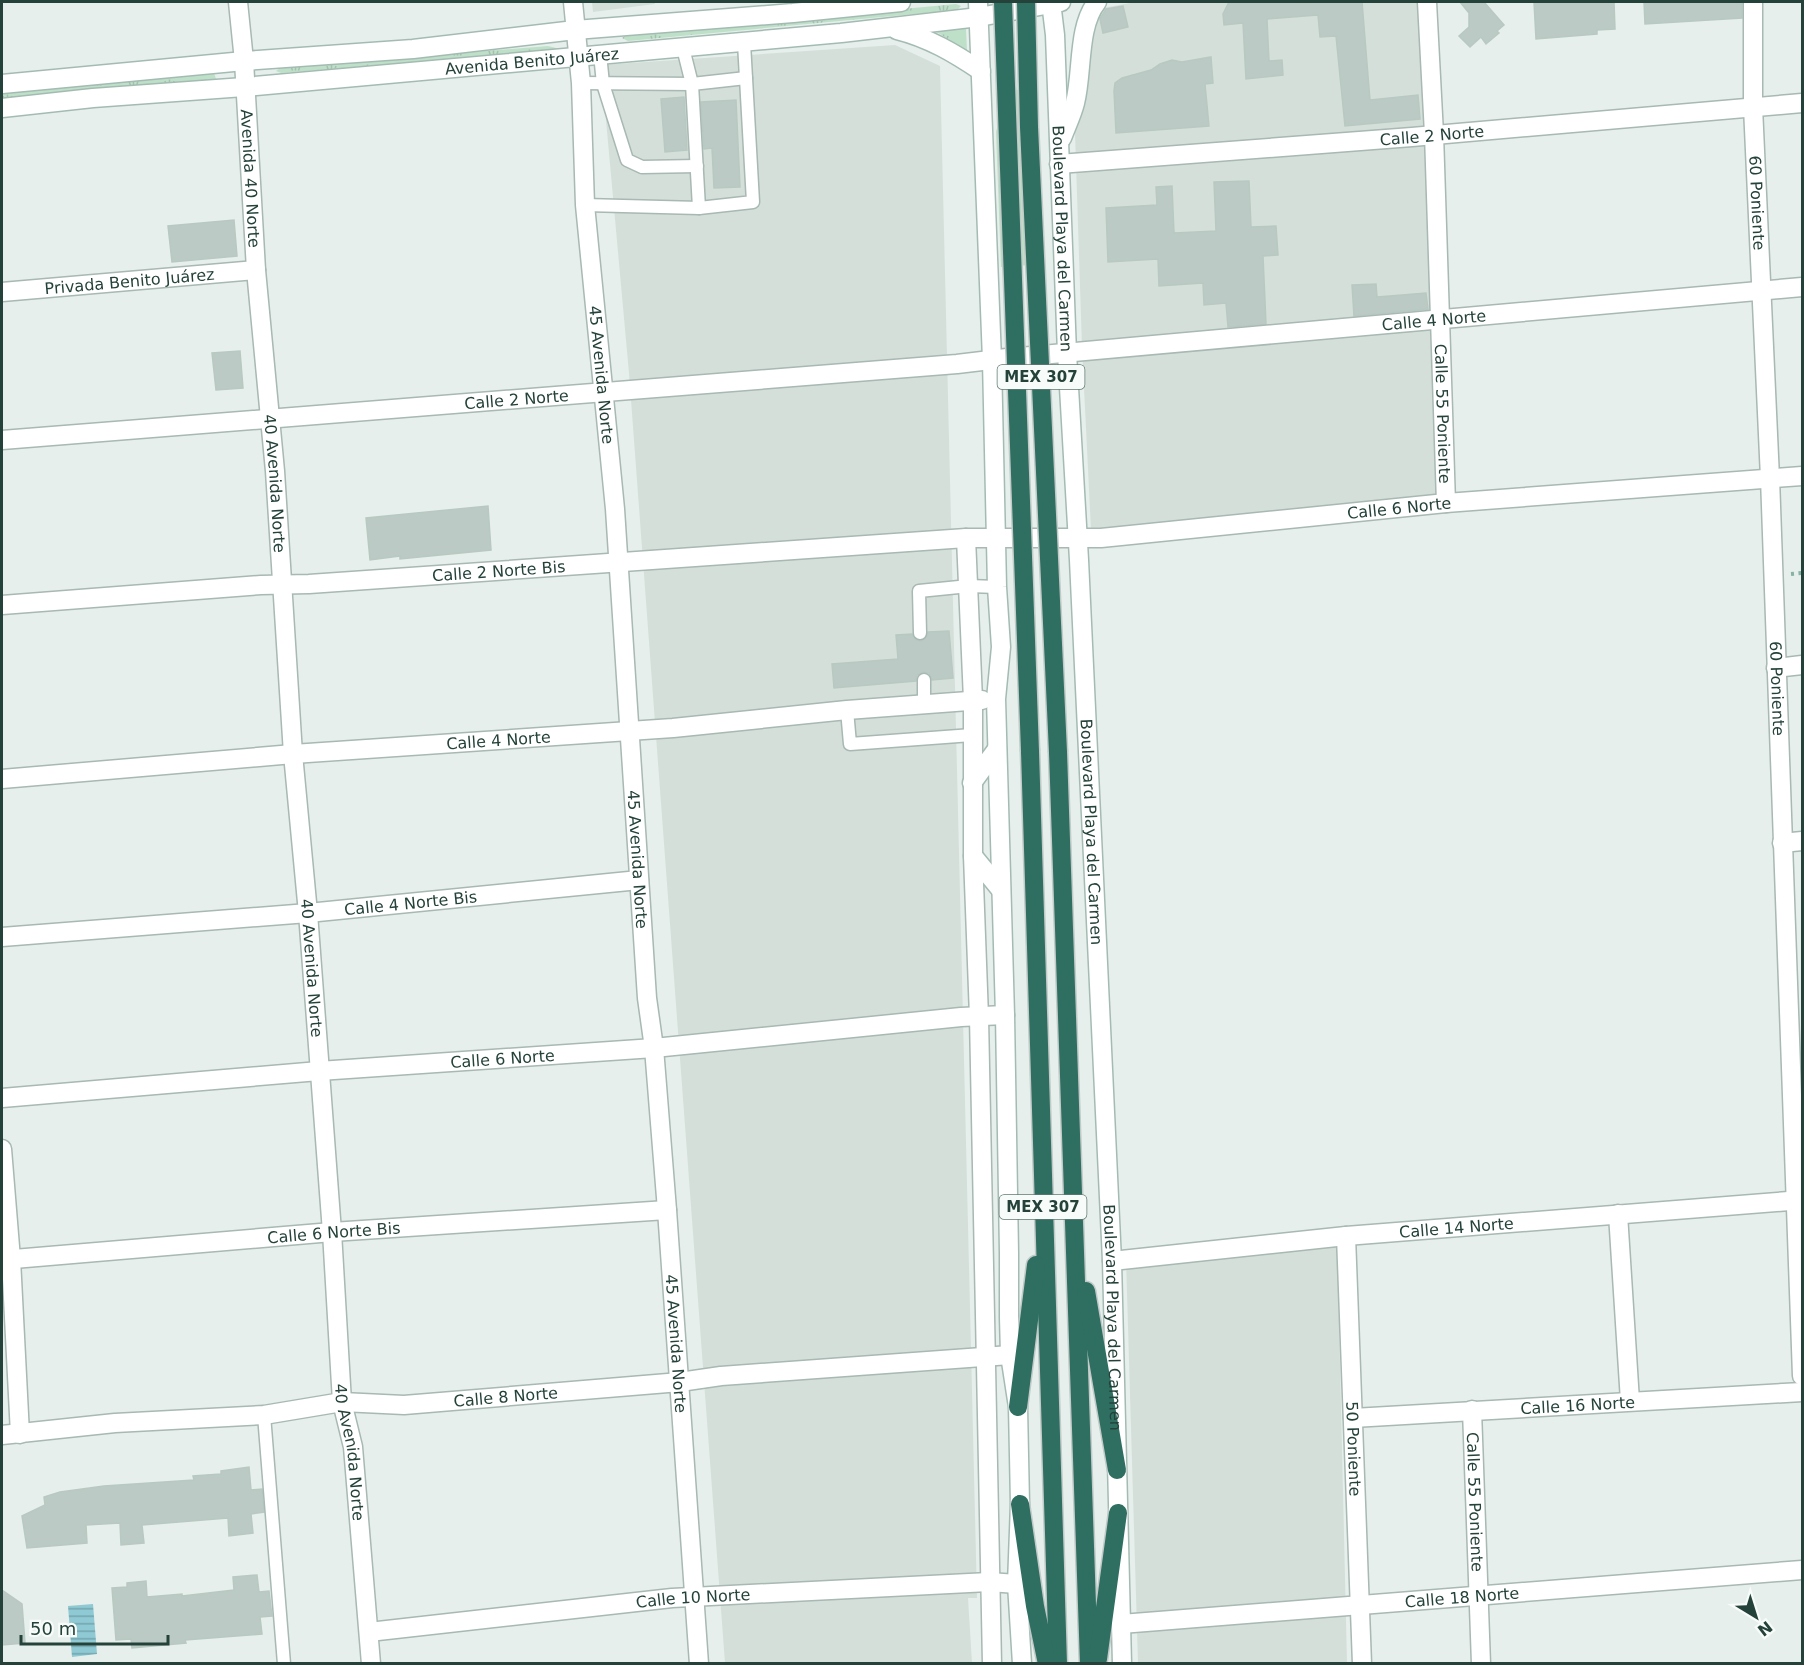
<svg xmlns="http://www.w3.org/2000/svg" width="1804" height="1665" font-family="'DejaVu Sans',sans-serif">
<defs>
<pattern id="grass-tufts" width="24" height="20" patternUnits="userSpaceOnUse" patternTransform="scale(1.5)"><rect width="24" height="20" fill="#bfe0c8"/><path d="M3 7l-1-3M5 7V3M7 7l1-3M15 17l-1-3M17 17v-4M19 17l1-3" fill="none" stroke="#a4c1ad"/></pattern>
<pattern id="water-rules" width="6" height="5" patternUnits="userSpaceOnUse" patternTransform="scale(1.5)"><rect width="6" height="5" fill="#8ec9d4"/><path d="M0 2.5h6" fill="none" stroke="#74a5ad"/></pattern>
</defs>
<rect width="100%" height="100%" fill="#e6efeb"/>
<g fill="#d4dfda">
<path d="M592,2H654L655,4L593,12Z"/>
<path d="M1136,2H1420L1441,499L1091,530L1082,347L1075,133L1097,9Z"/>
<path d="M895,45L940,66L977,1598H968L972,1663H725L629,373L601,65Z"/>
<path d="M1337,1237L1347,1663H1138L1126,1259Z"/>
</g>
<g fill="url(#grass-tufts)">
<path d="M956,4L961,6L957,10L628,41L622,38L626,35Z"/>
<path d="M966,28L967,51L935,31Z"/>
<path d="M548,46L564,50L281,73L276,71L281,67Z"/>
<path d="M214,73L216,79L2,99V93Z"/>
</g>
<path fill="#bfe0c8" d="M1025,89L1039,127L1045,264L1001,267L996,132L1006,91Z"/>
<path fill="url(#water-rules)" d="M93,1604L97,1654L72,1657L68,1606Z"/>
<g fill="#bbcac4" stroke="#b8c9c2" stroke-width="1.5">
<path d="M1229,2H1362L1370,100L1418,95L1420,119L1345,126L1336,36L1320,37L1318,15L1267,19L1269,61L1282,60L1283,75L1246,79L1243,23L1224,25L1223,14Z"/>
<path d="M1460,2H1484L1504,25L1497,31L1499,33L1486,44L1481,37L1470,47L1459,36L1469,27V13Z"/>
<path d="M1534,2H1614L1615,29L1597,30V34L1536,39Z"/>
<path d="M1644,2H1742V18L1645,24Z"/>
<path d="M1123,6L1128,27L1103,33L1100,19L1106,9Z"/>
<path d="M1211,57L1213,83L1205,84L1209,126L1116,133L1114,91L1115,83L1122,78L1151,70L1160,64L1172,60L1182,62Z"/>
<path d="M684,97L687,150L665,152L661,99Z"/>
<path d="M736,100L740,187L714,188L712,148L704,149L701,102Z"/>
<path d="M1249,181L1251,227L1276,226L1278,255L1263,256L1266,324L1228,327L1226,303L1204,305L1203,283L1159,286L1158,259L1108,262L1106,208L1157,205L1156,187L1172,186L1174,233L1216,231L1214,182Z"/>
<path d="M234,220L237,256L172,262L168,226Z"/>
<path d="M1376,284L1377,297L1426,293L1428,309L1354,316L1352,285Z"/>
<path d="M240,351L243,388L216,390L212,353Z"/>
<path d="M488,506L491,550L400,559V556L370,560L366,518Z"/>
<path d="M949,631L953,678L932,680L929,673L923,672L917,675L916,681L834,688L832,664L898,659L896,635L912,634L916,640L921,641L927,637L928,632Z"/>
<path d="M249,1467L251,1490L262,1489L264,1512L251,1514L253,1533L229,1536L228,1518L142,1525L144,1543L121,1545L120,1523L86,1525L87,1543L27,1548L22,1516L45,1505L44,1497L60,1492L104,1486L194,1480L193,1476L221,1474V1471Z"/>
<path d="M257,1575L259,1592L269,1591L272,1616L260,1617L262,1634L185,1640L186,1643L132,1648L131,1639L116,1640L112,1588L127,1587V1583L146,1581L147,1597L182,1594V1596L234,1590L233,1577Z"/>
<path d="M2,1590L22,1604L25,1643L2,1645Z"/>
</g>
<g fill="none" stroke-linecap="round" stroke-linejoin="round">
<g stroke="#a8b8b2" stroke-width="15">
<g id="lane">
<path d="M683,48L692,84L699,208"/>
<path d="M600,54L603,84L627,160L642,167L697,166"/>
<path d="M581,83L692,84L746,78"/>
<path d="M585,205L699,208L753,202L744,43"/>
<path d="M920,633L919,591L969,586L997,587"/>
<path d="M924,680V704"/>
<path d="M847,710L850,744L972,735"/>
<path d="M264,1415L284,1664"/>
</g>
</g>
<g stroke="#a8b8b2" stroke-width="21">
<g id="street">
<path id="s1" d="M238,2L244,61L256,270L275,471L293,754L308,913L332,1232L342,1402L353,1447L371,1664"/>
<path id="s2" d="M573,2L581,83L585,205L615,509L647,998L654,1048L667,1210L699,1664"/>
<path id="s3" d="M1427,2L1434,134L1446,503"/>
<path id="s4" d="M1753,2V107L1770,478L1802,1376"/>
<path id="s5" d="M1059,164L1412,137L1802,103"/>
<path id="s6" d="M2,292L256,270"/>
<path id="s7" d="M2,440L957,364L1007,358L1802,287"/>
<path d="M966,538L973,700V856L979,1017L992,1664"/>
<path id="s8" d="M2,605L261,585L309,584L966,538H1101L1446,503L1802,476"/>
<path d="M1776,668L1802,665"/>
<path id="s9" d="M2,779L293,754L673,728L847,710L982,700"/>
<path d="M1782,843L1802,841"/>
<path id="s10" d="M2,937L308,913L639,880"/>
<path id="s11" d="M2,1098L319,1071L654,1048L961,1017L1005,1015"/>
<path d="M2,1149L11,1259L20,1434"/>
<path d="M1618,1214L1630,1401"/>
<path id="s12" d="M1346,1236L1362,1664"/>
<path id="s13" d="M2,1260L332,1232L667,1210"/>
<path id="s14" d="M1112,1261L1346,1236L1802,1200"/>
<path id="s15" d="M1472,1410L1481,1664"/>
<path id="s16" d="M1353,1418L1802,1392"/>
<path id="s17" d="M2,1435L115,1423L264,1415L342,1402L404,1405L680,1382L721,1376L1010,1355"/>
<path id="s18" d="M1121,1624L1802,1570"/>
<path id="s19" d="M369,1632L672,1598L989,1582L1017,1584"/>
</g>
</g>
<g stroke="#a4bbb3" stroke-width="21">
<g id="secondary">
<path d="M978,2L992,360L997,587L1001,647L996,699L1005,1015L1009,1253V1317L1010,1355L1018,1407L1020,1504L1017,1584L1022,1664"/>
<path id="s20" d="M1051,2L1055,35L1067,353L1079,560L1112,1261L1122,1664"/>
<path d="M897,30C929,38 954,53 981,71"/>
<path d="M2,84L244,61L413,49L575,30L793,13L901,2"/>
<path id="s21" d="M2,108L93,98L244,87L841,33L979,17L1061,2"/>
<path d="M1062,138C1066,127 1072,115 1075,103C1083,72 1077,27 1097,2"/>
<path d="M972,783L997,749"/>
<path d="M973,856L1001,890"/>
</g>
</g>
<g stroke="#c2cac8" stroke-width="21">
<g id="highway">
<path d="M1030,751L1058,1664"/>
<path d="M1058,752L1089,1664"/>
<path d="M1086,1291L1117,1470"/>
<path d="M1018,1407L1036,1265"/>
<path d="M1020,1504L1035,1606L1047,1664"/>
<path d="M1098,1659L1118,1513"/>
</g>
</g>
<path stroke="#86b3a5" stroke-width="4" stroke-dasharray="3 4.5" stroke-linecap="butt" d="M1791,574L1802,573"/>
<use href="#lane" stroke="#fff" stroke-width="12"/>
<use href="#street" stroke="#fff" stroke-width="18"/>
<use href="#secondary" stroke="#fff" stroke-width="18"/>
<use href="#highway" stroke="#2f6f62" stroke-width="18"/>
<g stroke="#c2cac8" stroke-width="21" stroke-linecap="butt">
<g id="highway-bridge">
<path d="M1003,2L1030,751"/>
<path d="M1026,2L1029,127L1058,752"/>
</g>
</g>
<use href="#highway-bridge" stroke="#2f6f62" stroke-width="18"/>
</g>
<g text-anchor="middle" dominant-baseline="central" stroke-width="6" stroke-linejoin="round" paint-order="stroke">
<g fill="#f7fbf9" stroke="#637a73" stroke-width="1.5">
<rect x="997.5" y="365" width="87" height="24" rx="4.5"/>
<rect x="999.5" y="1195" width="87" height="24" rx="4.5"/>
</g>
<g font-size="15" font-weight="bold" fill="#24423a">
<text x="1041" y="377">MEX 307</text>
<text x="1043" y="1207">MEX 307</text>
</g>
<g font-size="16" fill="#24423a" stroke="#f7fbf9">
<text stroke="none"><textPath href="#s21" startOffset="532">Avenida Benito Juárez</textPath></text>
<text stroke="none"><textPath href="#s5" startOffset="374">Calle 2 Norte</textPath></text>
<text stroke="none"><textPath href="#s1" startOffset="177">Avenida 40 Norte</textPath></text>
<text stroke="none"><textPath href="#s4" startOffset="201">60 Poniente</textPath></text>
<text stroke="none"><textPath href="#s20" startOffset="237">Boulevard Playa del Carmen</textPath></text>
<text stroke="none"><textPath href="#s6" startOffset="128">Privada Benito Juárez</textPath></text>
<text stroke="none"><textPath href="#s7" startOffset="1437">Calle 4 Norte</textPath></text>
<text stroke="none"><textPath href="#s2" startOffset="374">45 Avenida Norte</textPath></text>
<text stroke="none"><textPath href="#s7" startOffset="516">Calle 2 Norte</textPath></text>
<text stroke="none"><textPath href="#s3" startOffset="412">Calle 55 Poniente</textPath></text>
<text stroke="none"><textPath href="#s1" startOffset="483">40 Avenida Norte</textPath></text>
<text stroke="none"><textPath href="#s8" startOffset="1401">Calle 6 Norte</textPath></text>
<text stroke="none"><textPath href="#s8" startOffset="498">Calle 2 Norte Bis</textPath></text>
<text stroke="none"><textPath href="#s4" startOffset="687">60 Poniente</textPath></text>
<text stroke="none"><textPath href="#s9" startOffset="498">Calle 4 Norte</textPath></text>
<text stroke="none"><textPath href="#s20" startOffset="831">Boulevard Playa del Carmen</textPath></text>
<text stroke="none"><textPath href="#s2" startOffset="860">45 Avenida Norte</textPath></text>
<text stroke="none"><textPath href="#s10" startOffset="410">Calle 4 Norte Bis</textPath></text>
<text stroke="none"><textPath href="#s1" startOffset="969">40 Avenida Norte</textPath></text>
<text stroke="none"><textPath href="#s11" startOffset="502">Calle 6 Norte</textPath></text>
<text stroke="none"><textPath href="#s14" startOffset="346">Calle 14 Norte</textPath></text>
<text stroke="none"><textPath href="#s13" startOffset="333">Calle 6 Norte Bis</textPath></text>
<text stroke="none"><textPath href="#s20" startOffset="1317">Boulevard Playa del Carmen</textPath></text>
<text stroke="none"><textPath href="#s2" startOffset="1346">45 Avenida Norte</textPath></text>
<text stroke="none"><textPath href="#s17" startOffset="506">Calle 8 Norte</textPath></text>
<text stroke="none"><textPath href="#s16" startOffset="225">Calle 16 Norte</textPath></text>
<text stroke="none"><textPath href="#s12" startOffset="213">50 Poniente</textPath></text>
<text stroke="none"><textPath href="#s1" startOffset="1455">40 Avenida Norte</textPath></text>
<text stroke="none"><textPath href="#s15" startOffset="92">Calle 55 Poniente</textPath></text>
<text stroke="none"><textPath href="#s18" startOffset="342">Calle 18 Norte</textPath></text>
<text stroke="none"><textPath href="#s19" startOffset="326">Calle 10 Norte</textPath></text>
</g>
</g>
<rect width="1804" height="1665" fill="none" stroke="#24423a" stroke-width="6"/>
<g transform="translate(1756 1617) rotate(142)" stroke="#f7fbf9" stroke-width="4.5" paint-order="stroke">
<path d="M0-4.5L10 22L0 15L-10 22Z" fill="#24423a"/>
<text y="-9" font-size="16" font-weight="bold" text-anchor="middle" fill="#24423a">N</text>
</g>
<path d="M21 1635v9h147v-9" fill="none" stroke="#24423a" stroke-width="3"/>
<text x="30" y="1635" font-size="18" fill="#24423a" stroke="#f7fbf9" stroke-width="4.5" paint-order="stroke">50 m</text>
</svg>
